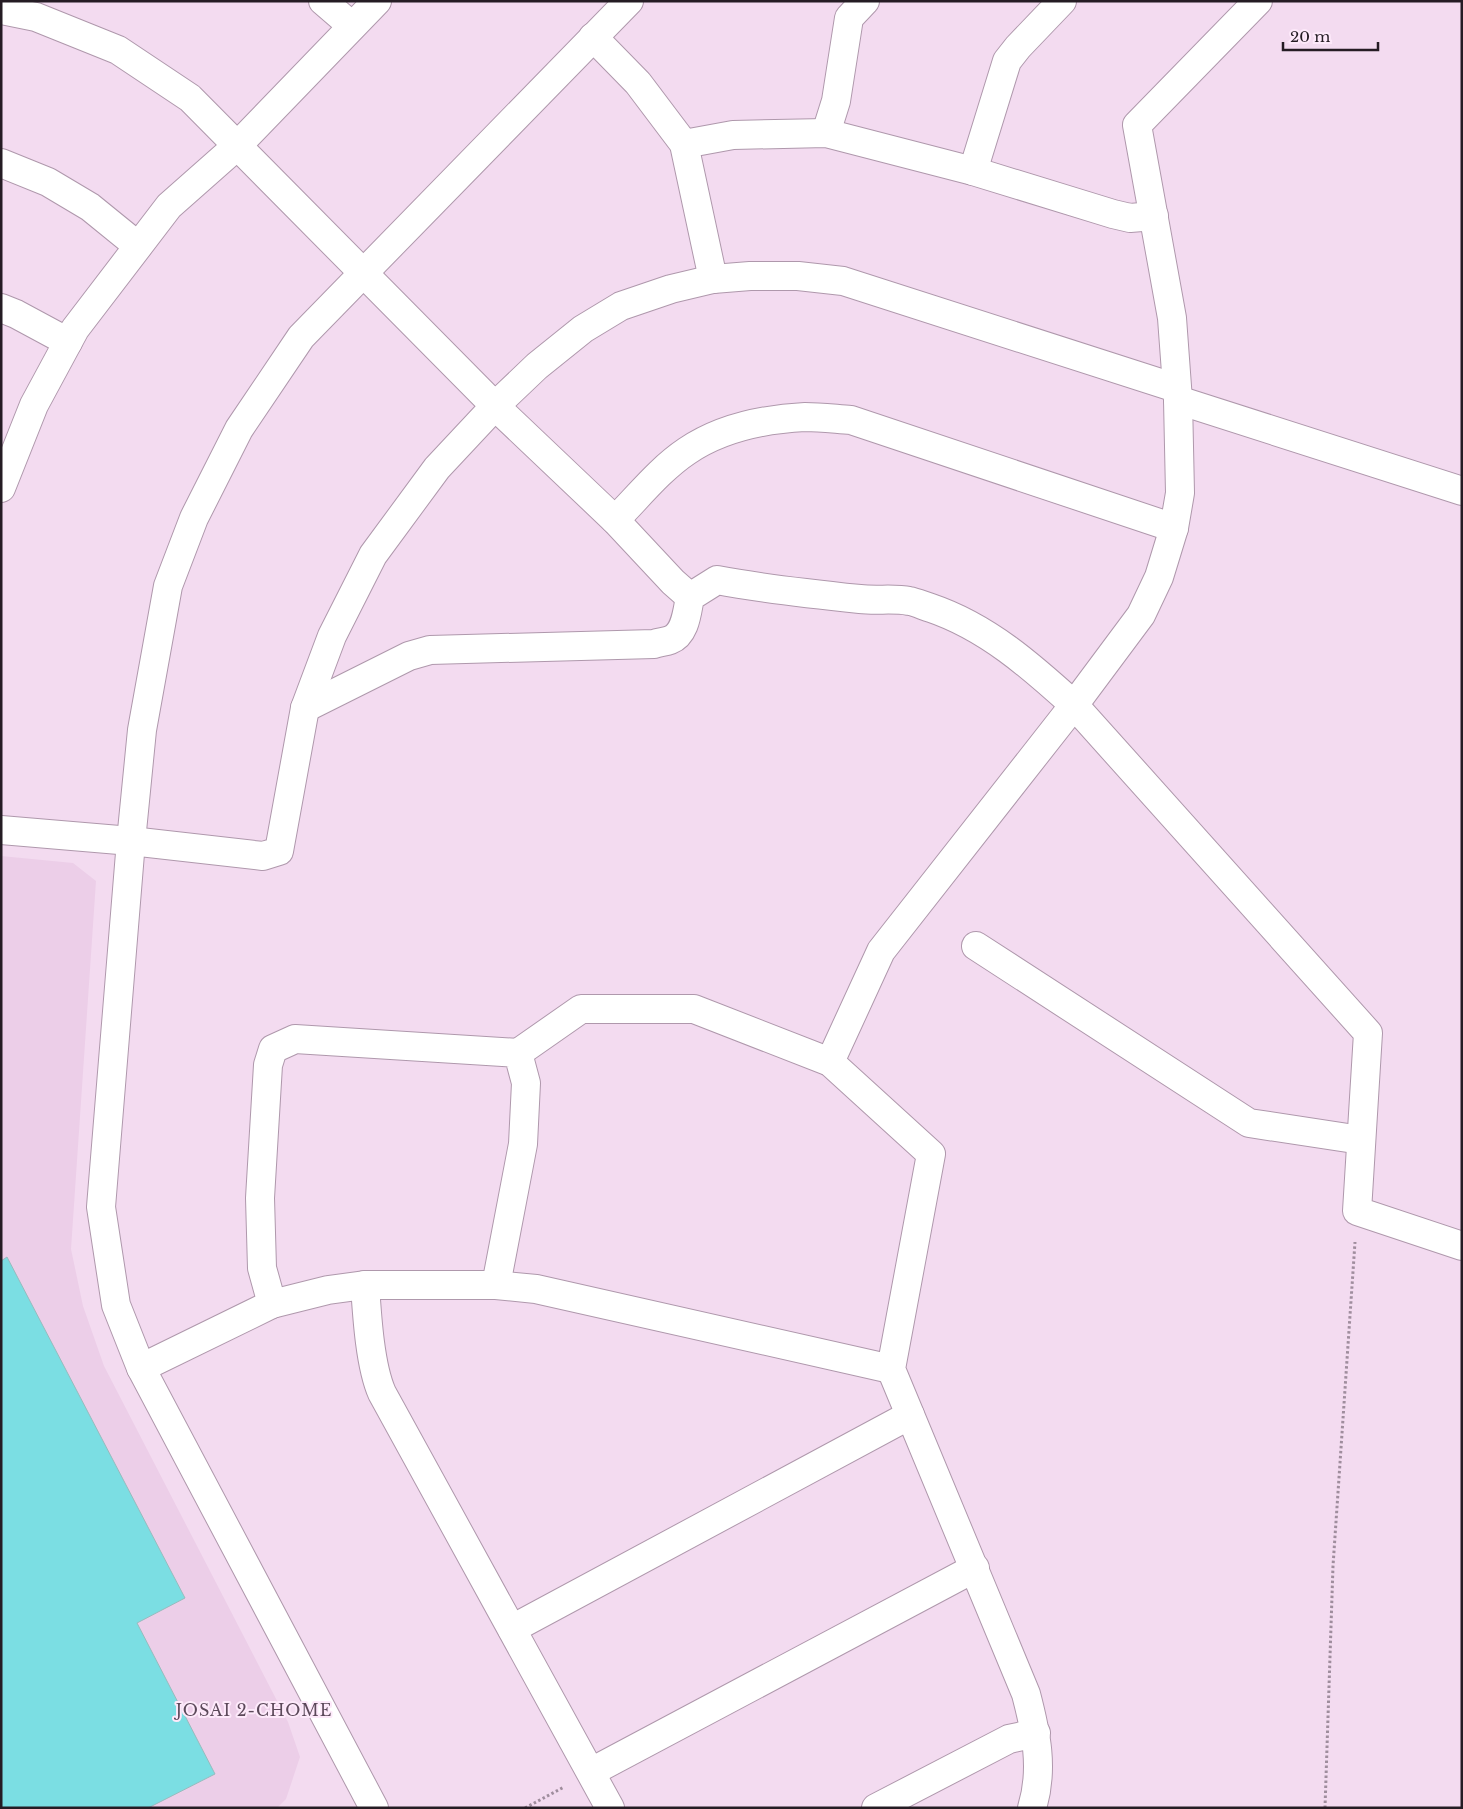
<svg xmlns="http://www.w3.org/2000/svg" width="1463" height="1809" font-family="'Libre Baskerville',serif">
<rect width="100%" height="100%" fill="#f3dbf0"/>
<path fill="#eccee8" d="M1,856L73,863L96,881L71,1249L83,1306L104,1366L288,1722L300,1757L286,1799L277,1808H1Z"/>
<path fill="#7bdee3" stroke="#98bbbd" d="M7,1257L185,1598L137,1623L215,1774L148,1808H1V1261Z"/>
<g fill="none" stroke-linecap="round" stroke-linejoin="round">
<g stroke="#af98ac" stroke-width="30">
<g id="minor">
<path d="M323,1L352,26"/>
<path d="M1,10L36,17L118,50L190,98L495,406L615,520L673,582L690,597"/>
<path d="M593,37L638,83L684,144L713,279"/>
<path d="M826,133L836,101L849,18L865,1"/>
<path d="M684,144L733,135L826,133L973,171L1113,214L1130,218L1154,216"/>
<path d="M1,163L48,182L90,207L138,246"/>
<path d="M973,171L1007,61L1018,47L1062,1"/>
<path d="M1,308L16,314L68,342"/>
<path d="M1178,400L1462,491"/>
<path d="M1,488L34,405L75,329L169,206L238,145L377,1"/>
<path d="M615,520C638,497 660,469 687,451C721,428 765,419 805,417C820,417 836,419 851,420L1174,528"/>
<path d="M305,708L409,656L430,650L654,644C659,642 665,642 670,640C686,634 687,611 690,597L717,580C764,589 812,594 860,599C876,601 894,598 909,601C916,602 924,606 931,608C987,627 1031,666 1074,705L1368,1033L1357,1211L1462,1246"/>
<path d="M1,830L131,841L263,856L279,851L305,708L332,636L373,555L437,468L495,406L537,366L583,329L621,306L671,289L713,279L750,276H798L843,281L1176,388"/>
<path d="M976,946L1249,1123L1361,1140"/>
<path d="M518,1053L581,1009H694L830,1062L931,1154L891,1369L1026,1694C1036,1732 1044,1769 1032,1808"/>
<path d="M830,1062L881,951L1074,705L1141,615L1159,577L1174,528L1180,493L1178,400L1172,318L1137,125L1258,1"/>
<path d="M365,1285C367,1316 370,1366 382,1393L610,1808"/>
<path d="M272,1304L262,1268L260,1198L268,1065L273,1049L295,1039L518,1053L526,1083L523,1144L496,1285"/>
<path d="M141,1368L272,1304L328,1290L365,1285H496L536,1289L891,1369"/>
<path d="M512,1629L910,1415"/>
<path d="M591,1772L975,1568"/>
<path d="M374,1808L141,1368L116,1305L101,1207L131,841L142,730L168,586L194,518L239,429L301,337L629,1"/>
<path d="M876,1808L1009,1739L1036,1733"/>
</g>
</g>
<g stroke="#9f8d9d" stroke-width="3" stroke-dasharray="2.5 2.5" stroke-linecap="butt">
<path d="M525,1808L564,1787"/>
<path d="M1325,1808L1333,1566L1355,1242"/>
</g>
<use href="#minor" stroke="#fff" stroke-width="28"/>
</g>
<g text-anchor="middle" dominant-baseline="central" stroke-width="4" stroke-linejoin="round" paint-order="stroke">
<g font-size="16" letter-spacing="1" fill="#5c495a" stroke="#fde9fa">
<text x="254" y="1710">JOSAI 2-CHOME</text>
</g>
</g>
<rect width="1463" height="1809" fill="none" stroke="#251c24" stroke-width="5"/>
<path d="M1283 42v8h95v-8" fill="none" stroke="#251c24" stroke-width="2.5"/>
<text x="1290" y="42" font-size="15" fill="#251c24" stroke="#fde9fa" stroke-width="4" paint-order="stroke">20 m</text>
</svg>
